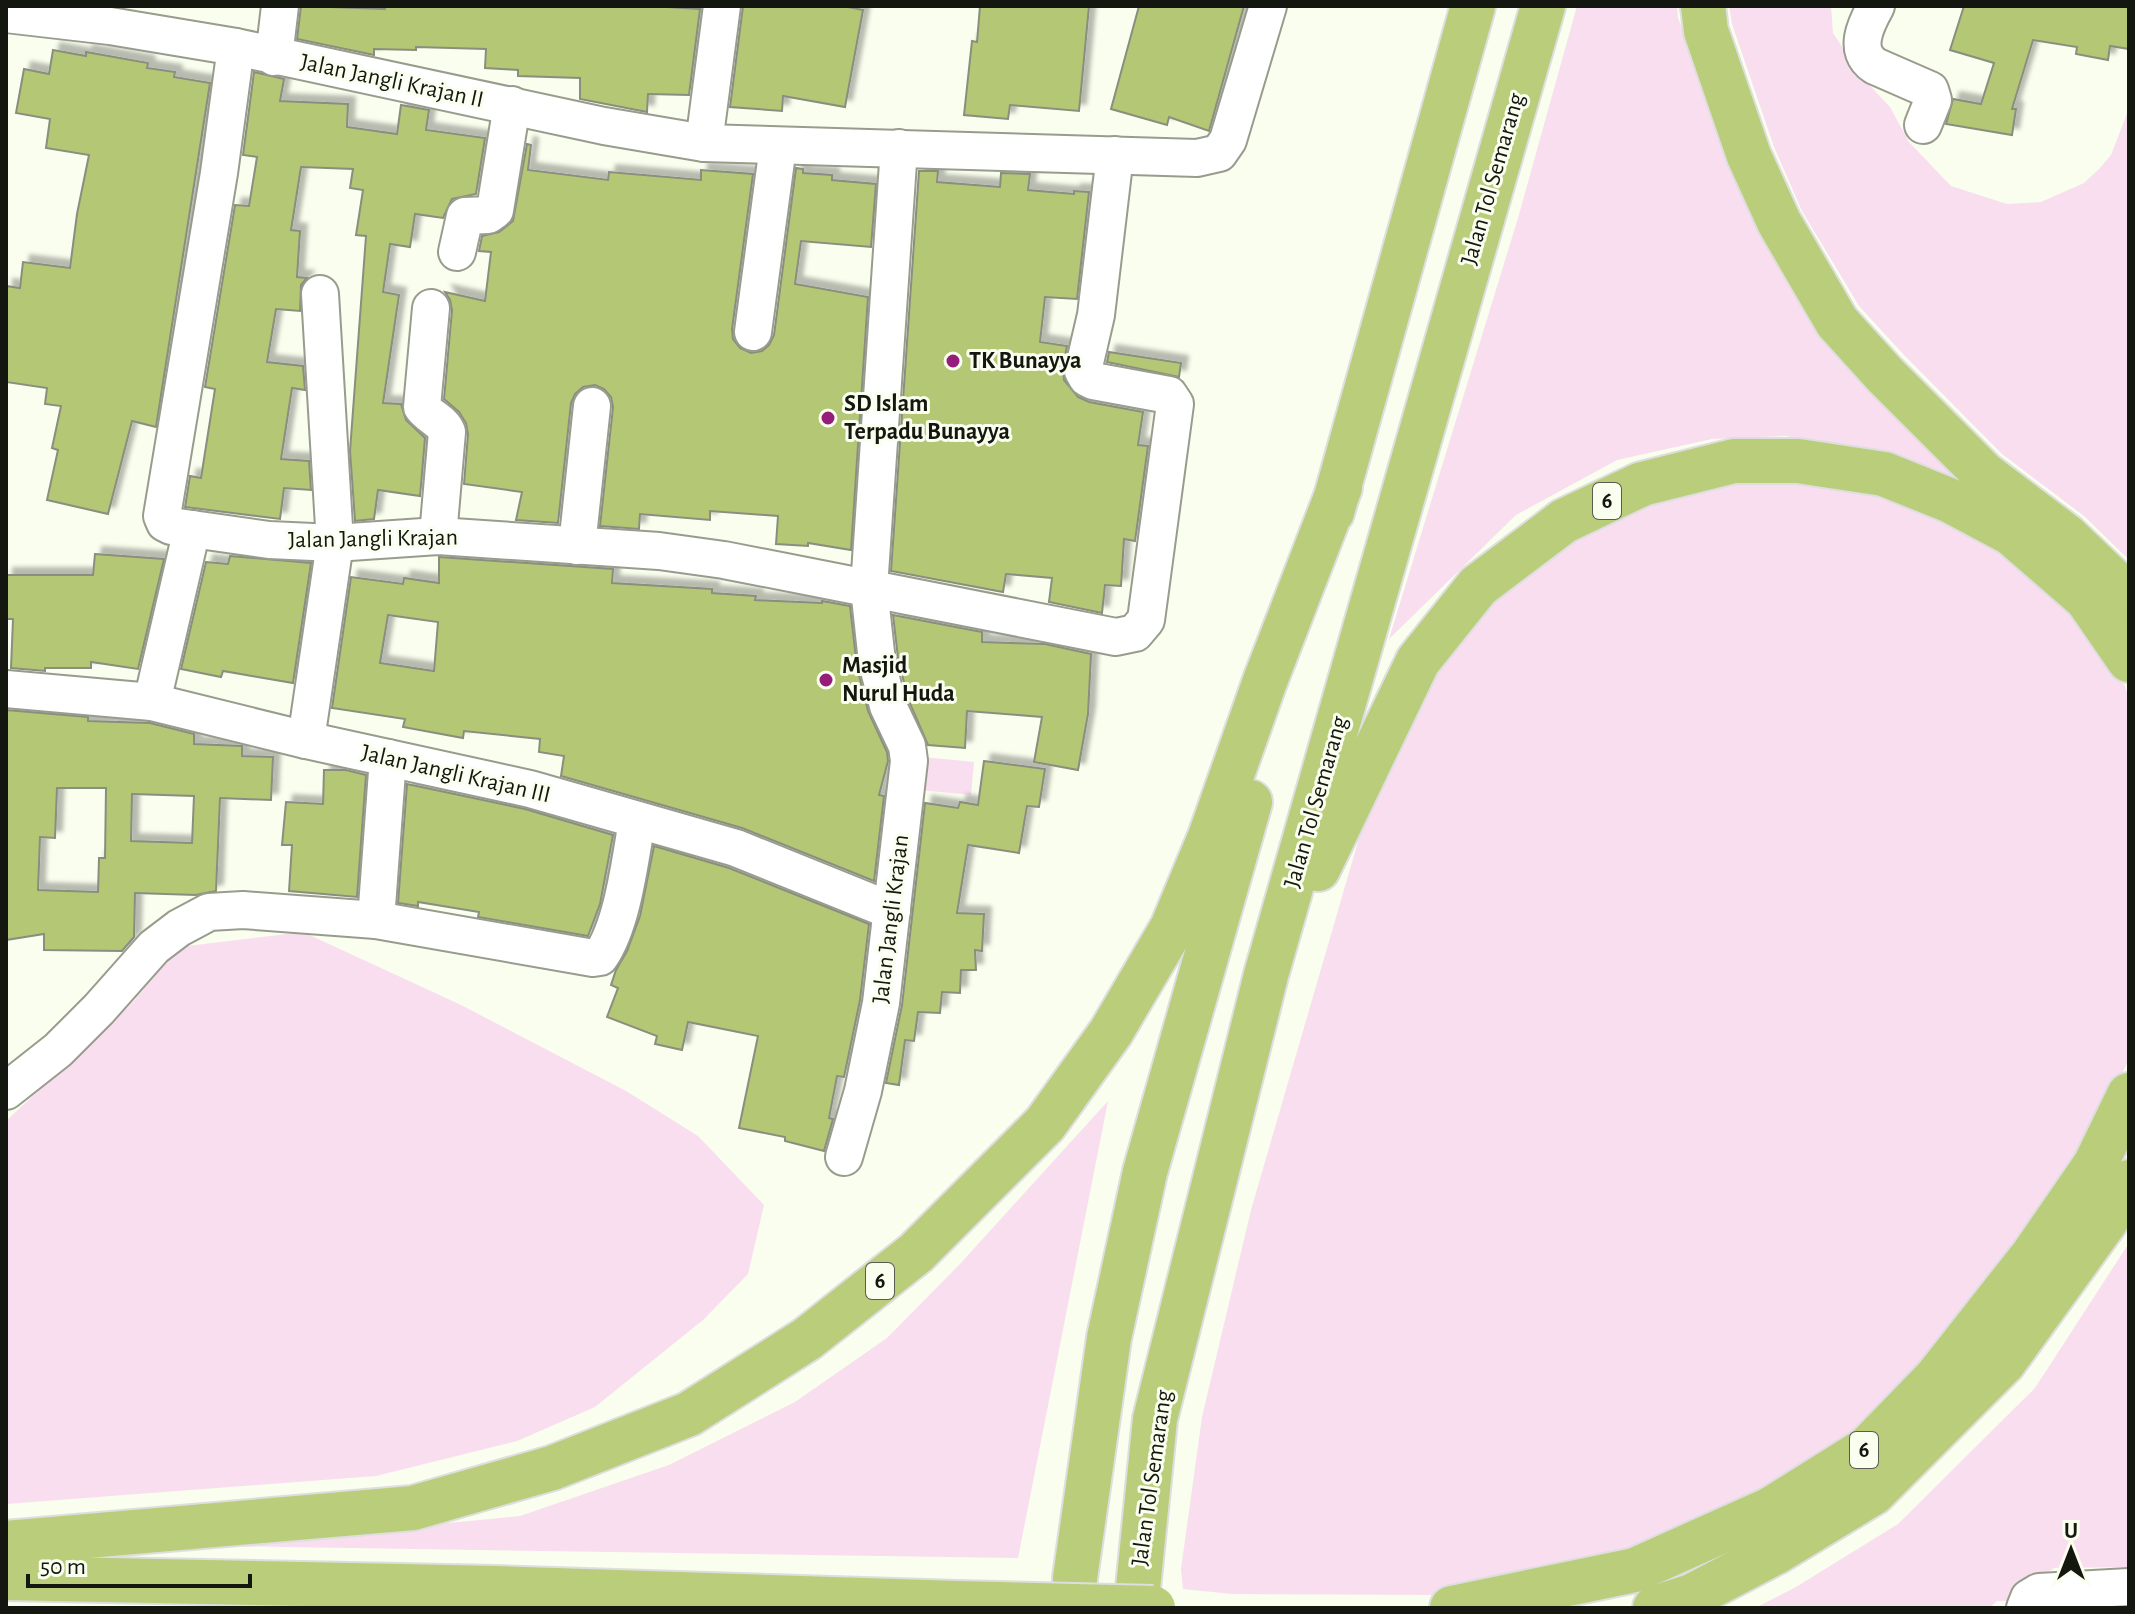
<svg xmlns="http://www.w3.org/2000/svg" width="2135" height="1614" font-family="'Alegreya Sans',sans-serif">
<defs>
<filter id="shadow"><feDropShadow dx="7" dy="-7" stdDeviation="2" flood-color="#0004"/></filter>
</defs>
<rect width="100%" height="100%" fill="#f9feee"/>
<g fill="#f9deef">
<path d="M1577,6H1677L1678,18L1754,213L1987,490L1787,436L1712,439L1617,460L1516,515L1389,639L1518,218Z"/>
<path d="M1729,6H1831L1833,33L1862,77L1890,107L1909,142L1951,186L2007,204L2041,202L2084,183L2100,168L2111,155L2129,108V560L2084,516L2002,454L1905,356L1859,306L1802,211L1774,147L1732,24Z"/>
<path d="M1736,477L1880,488L2002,546L2075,609L2120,674L2129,697V1059L2082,1158L2020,1246L1857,1436L1763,1496L1630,1555L1440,1595L1232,1594L1183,1589L1181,1569L1202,1417L1251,1210L1373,790L1432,669L1488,598L1572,534L1647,499Z"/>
<path d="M913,756L974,762L971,795L910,789Z"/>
<path d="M303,932L461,1005L626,1091L698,1136L764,1205L748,1274L703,1320L595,1407L517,1441L376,1476L6,1504V1121L132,1003L179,947Z"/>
<path d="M1108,1101L1018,1558L213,1546L520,1516L669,1465L795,1402L887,1338L960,1264Z"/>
<path d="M2129,1243V1567L2054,1568L2007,1601H1997L1989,1608H1755L1796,1587L1898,1524L2035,1388Z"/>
</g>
<g fill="#b3c775" stroke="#8a8e7f" stroke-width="2" fill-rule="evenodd" filter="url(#shadow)">
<path d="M301,6L385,9L386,6H650L700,9L689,95L648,94L647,112L580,99V78L518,76V70L485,68L486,49L416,47V50L374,49V55L297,39Z"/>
<path d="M743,6H843L863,10L845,107L783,96L782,111L730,107Z"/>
<path d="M980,6H1089L1079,111L1010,105L1008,119L964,115L972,41L977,42Z"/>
<path d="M1139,6H1244L1209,131L1169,117L1167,125L1111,109Z"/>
<path d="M1964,6H2129V49L2110,46L2108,60L2076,54L2077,47L2033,40L2012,109H2016L2012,135L1946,124L1953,99L1981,104L1994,63L1950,50Z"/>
<path d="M53,50L86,56V52L148,63L147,68L175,72L174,77L210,83L156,427L132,421L108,514L47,500L58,450L52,448L61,406L45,404L47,388L6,382V286L20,288L23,262L70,268L77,214L89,155L46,148L50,119L16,113L24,69L49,74Z"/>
<path d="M254,72L284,79L280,101L348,104L347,127L397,134L401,105L429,110L426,130L485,138L476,194L452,199L443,218L415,214L410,247L390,244L383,292L399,295L383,403L401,404L406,420L425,438L420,496L378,490L374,519L355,521L350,451L366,236L356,235L363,190L350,188L353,169L301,167L291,230L300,231L297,277L307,278L301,285L300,311L276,309L267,362L303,366L305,390L292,388L281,459L309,461L311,490L284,488L280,519L185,507L190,476L201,478L215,389L205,387L235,205L249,206L257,157L243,155Z"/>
<path d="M527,144L531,145L528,170L608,180L609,172L701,180V170L753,174L732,329L733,339L740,348L751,353L762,351L769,345L774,335L796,168L803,169V173L832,175V180L876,184L871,247L801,241L795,284L868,297L851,550L808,543V546L776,544L778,516L710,511V520L640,514L639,529L600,526L613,407L611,397L604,389L595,385L583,387L575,394L571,403L558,523L516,520L522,492L464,484L468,434L466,423L459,412L444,399L452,310L450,300L445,292L485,301L491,252L479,251L482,236L499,232L513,221Z"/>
<path d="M919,171H938L937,182L1000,187L1001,173L1030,174L1028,190L1074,194V191L1089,192L1077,299L1045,297L1040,342L1067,346L1063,366L1064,380L1078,397L1089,402L1143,412L1138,445L1148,446L1135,541L1124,539L1121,586L1105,585L1102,613L1049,602L1052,578L1006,574L1003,592L891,571Z"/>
<path d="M1109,352L1181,363L1179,377L1107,362Z"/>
<path d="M95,554L164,559L138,669L91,662V668H45V671L11,668L13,619H6V575H93Z"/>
<path d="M230,556L311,563L293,683L223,671L221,677L181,669L206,562L228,564Z"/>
<path d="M439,557L613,569L612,583L712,589V593L756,596L755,600L822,603V601L850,606L857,667L868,711L887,752L888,761L879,795L884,796L874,881L742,828L561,776L564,756L539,752L540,739L464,731L463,738L403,727L405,719L332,708L351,577L403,584L404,578L439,583ZM388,615L438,622L434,671L380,663Z"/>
<path d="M893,615L982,632V642L1045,644L1091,654L1088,714L1078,770L1034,762L1042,717L967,711L965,748L928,745L908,699L898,658Z"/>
<path d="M6,710L88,717V721L150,723L194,734V744L242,746V756L273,757L271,800L220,798L216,891L196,895L135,893L134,937L122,951L44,950V934L6,940ZM57,788H106L105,858H99L98,892L38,890L40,837L55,838ZM132,794L194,796L192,843L131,841Z"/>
<path d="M984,761L1045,769L1039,807L1027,806L1019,853L968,845L957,913L984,914L982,951L975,950L976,970H961L960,993L942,992L940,1013L918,1012L914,1041L905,1040L899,1085L886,1083L902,1005L925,803L958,808L960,802L978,805Z"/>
<path d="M324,770H346L366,775L357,897L289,891L292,845H282L286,802L323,804Z"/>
<path d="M407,784L525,809L613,835L600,904L588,936L478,917L479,912L418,902V906L398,903Z"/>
<path d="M654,846L729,868L869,924L860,1000L844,1077L837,1076L829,1118L833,1119L824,1151L785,1141V1137L739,1128L758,1036L688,1022L682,1050L655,1044L657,1036L607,1017L618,988L611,985L616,970L627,951L640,916Z"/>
</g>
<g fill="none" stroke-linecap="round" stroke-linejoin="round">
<g stroke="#989c8d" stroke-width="40">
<g id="minor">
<path d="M1876,6C1866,24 1852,51 1875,66L1930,90L1933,100L1923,125"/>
<path d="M6,14L110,26L236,47L604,126L704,143L1197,158L1219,153L1228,140L1268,6"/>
<path d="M236,47L219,173L162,516L165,523L171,526L269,540L335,543L438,536L659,551L724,560L1116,637L1135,633L1146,620L1175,404L1169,395L1093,381L1087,378L1083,371L1096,315L1115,155"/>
<path d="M274,57L280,6"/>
<path d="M704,143L722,6"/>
<path d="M457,252L465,216L488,215L495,210L512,105"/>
<path d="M431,308L422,407C429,417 443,421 447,432L438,536"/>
<path d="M753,332L778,146"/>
<path d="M577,546L592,406"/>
<path d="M6,689L152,702L306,740L530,789L736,848L892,911"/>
<path d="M152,702L192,529"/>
<path d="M306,740L335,543L320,294"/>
<path d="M376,920L388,758"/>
<path d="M6,1091L58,1050L99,1009L154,947L179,928L209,912L243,910L376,920L593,958L600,957C623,924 630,860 637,821"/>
<path d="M844,1157L863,1091L881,1003L909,761L907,746L888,706L877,662L869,588L899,148"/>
<path d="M2025,1608L2029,1598L2039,1592L2129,1587"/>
</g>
</g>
<g stroke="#dedede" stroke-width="48">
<g id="highway">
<path d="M1703,6L1706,31L1749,156L1779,222L1837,322L1885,375L1984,474L2066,536L2110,578L2129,605"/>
<path d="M1332,512L1473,6"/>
<path d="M1318,869L1418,661L1478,586L1564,521L1642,484L1734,461H1798L1884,474L1951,501L2011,533L2087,599L2129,660"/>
<path d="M6,1543L413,1508L552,1468L689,1414L807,1339L916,1253L1045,1124L1111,1032L1172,928L1210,837L1265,681L1340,487"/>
<path d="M6,1578L496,1588L957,1603"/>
<path d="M1074,1608L1075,1578L1109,1338L1145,1172L1250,802"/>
<path d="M1136,1608L1155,1419L1266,975L1543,6"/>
<path d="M1452,1608L1635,1570L1771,1509L1867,1449L1936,1378L2033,1255L2095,1165L2129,1095"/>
<path d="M1655,1608L1692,1596L1776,1552L1873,1493L2004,1362L2105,1222L2129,1182"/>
</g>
</g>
<use href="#minor" stroke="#fff" stroke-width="36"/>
<use href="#highway" stroke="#b9cd7a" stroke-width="44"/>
<g stroke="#dedede" stroke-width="48" stroke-linecap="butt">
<path id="highway-bridge" d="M957,1603L1153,1608"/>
</g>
<use href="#highway-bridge" stroke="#b9cd7a" stroke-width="44"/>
</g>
<g fill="#961e7a" stroke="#f9feee" stroke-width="3">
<circle cx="953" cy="361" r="8"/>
<circle cx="828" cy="418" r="8"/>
<circle cx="826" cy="680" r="8"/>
</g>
<g text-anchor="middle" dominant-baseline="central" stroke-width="6" stroke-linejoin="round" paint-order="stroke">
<g fill="#f9feee" stroke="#595c53" stroke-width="2">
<rect x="1593" y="483" width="28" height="36" rx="6"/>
<rect x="866" y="1263" width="28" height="36" rx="6"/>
<rect x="1850" y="1432" width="28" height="36" rx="6"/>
</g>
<g font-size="22" font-weight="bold" fill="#141610">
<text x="1607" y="501">6</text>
<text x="880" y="1281">6</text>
<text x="1864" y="1450">6</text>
</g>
<g font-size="24" fill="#141610" stroke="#f9feee">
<text transform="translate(392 81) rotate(12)">Jalan Jangli Krajan II</text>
<text transform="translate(1493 179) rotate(-74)">Jalan Tol Semarang</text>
<text transform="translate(373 539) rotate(-1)">Jalan Jangli Krajan</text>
<text transform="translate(456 774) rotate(13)">Jalan Jangli Krajan III</text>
<text transform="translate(1316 802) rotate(-74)">Jalan Tol Semarang</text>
<text transform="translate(891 919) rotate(-83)">Jalan Jangli Krajan</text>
<text transform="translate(1152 1478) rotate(-82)">Jalan Tol Semarang</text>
</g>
<g font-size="24" font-weight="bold" fill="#141610" stroke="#f9feee" text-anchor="start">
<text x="969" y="361">TK Bunayya</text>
<text x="844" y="404">SD Islam<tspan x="844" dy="28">Terpadu Bunayya</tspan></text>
<text x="842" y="666">Masjid<tspan x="842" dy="28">Nurul Huda</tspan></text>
</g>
</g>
<rect width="2135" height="1614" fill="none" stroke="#141610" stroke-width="16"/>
<g transform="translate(2071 1550)" stroke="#f9feee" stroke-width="6" paint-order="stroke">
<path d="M0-6L14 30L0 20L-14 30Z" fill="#141610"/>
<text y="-12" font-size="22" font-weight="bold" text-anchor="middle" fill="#141610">U</text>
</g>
<path d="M28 1574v12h222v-12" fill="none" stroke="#141610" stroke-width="4"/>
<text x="40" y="1574" font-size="24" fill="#141610" stroke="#f9feee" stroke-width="6" paint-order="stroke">50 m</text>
</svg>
